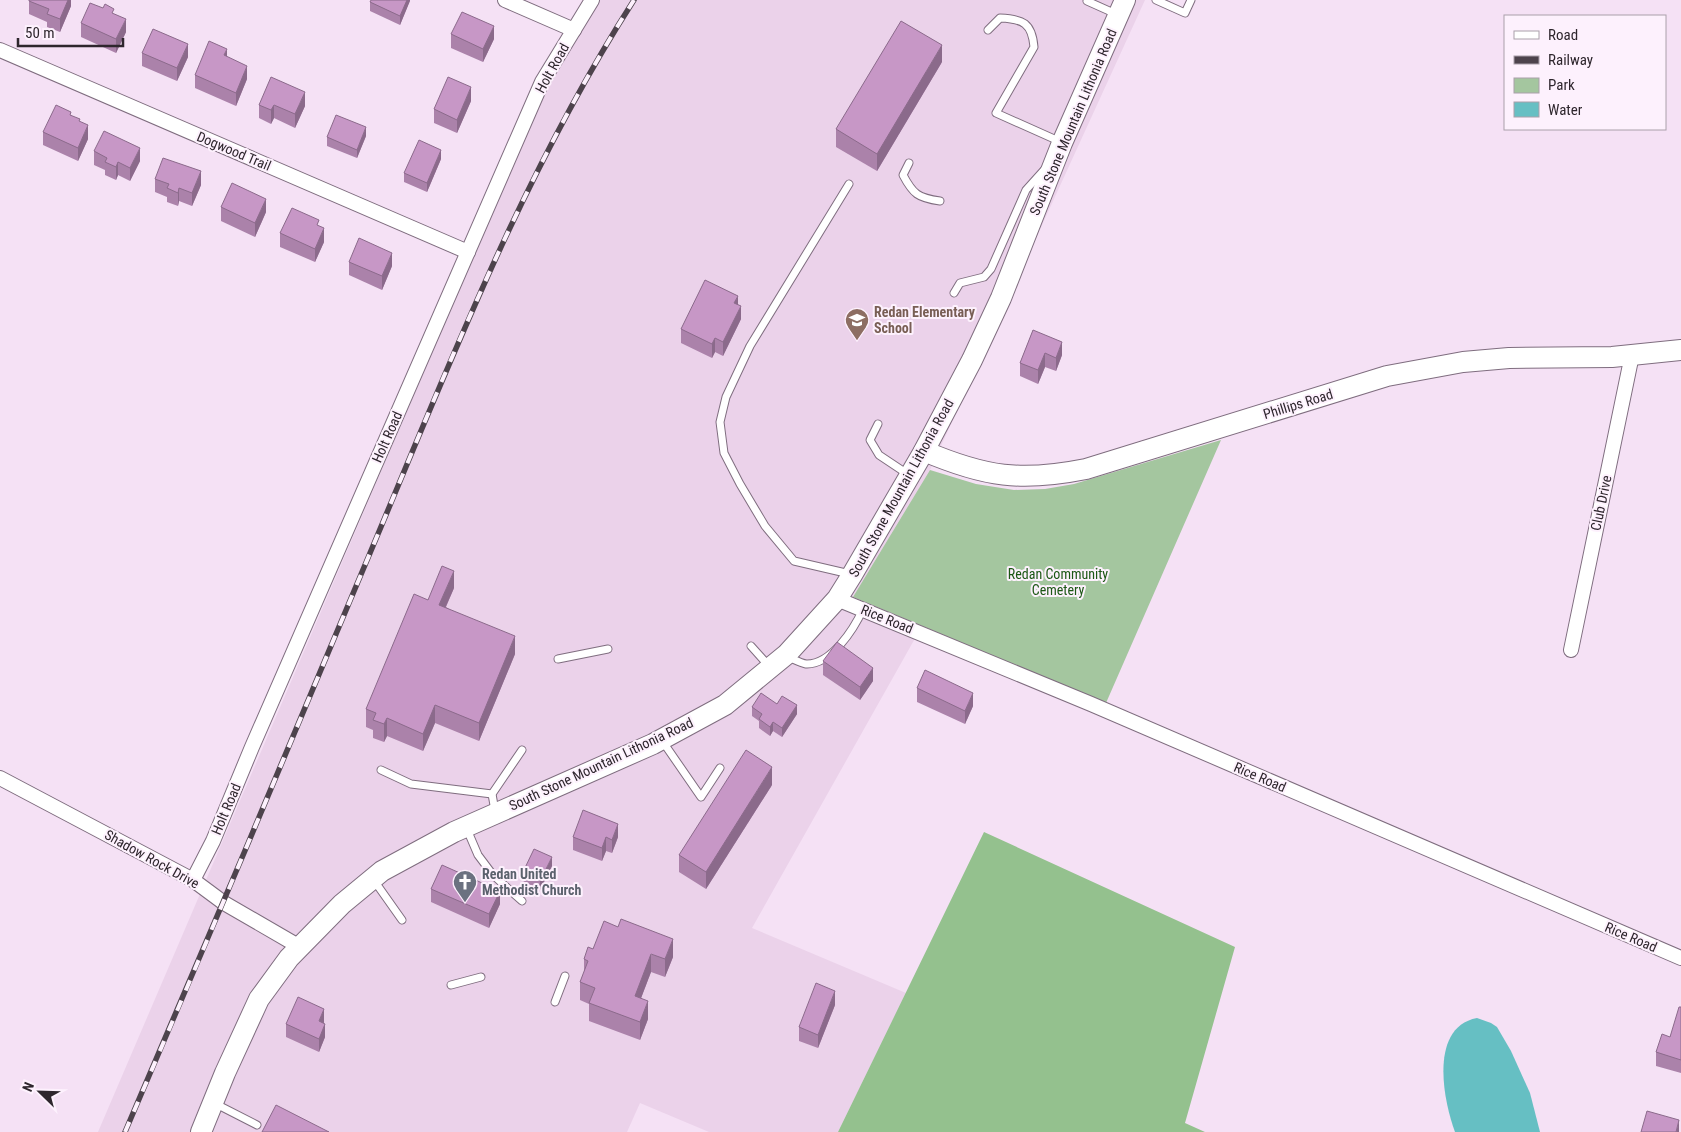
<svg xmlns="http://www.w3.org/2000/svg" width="1681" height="1132" font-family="'Roboto Condensed',sans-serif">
<rect width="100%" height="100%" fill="#f5e1f5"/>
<path fill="#ebd2ea" d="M599,0H1145L930,470L853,597L922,626L752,928L906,993L838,1132H709L640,1103L627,1132H98L548,82Z"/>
<path fill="#a4c69f" d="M1221,440L1106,703L853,597L930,470L976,484L1014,490L1045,489L1074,484Z"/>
<path fill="#94c18e" d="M984,832L1235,947L1185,1123L1205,1132H838Z"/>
<path fill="#66bfc3" d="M1477,1018L1491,1023L1497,1027L1511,1051L1530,1093L1540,1132H1455C1443,1100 1429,1027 1477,1018Z"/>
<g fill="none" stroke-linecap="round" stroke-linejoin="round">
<g stroke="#7f6d7f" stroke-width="9">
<g id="lane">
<path d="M1156,0L1185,13L1191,0"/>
<path d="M1087,1L1116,14"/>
<path d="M988,30L1000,18C1023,19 1032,23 1034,47L996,113L1061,142"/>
<path d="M909,163L903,175C913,194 918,198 940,201"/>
<path d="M849,184L750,346L726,397L720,422L724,453L740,484L765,526L794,561L850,574"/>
<path d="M954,293L960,283L984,277L991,269L1026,190L1044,170"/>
<path d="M878,424L870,440L879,455L909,475"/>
<path d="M751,646L769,666"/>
<path d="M788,657C793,659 801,663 806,664C831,665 854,629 863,609"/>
<path d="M558,659L608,649"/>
<path d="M663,742L701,797L720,768"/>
<path d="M381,770L411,784L492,794"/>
<path d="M495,811L492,794L522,750"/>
<path d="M466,827L478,855L493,875L522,901"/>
<path d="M373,879L402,920"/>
<path d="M451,985L481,977"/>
<path d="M555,1002L565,976"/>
<path d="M214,1103L257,1125"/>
</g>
</g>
<g stroke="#7f6d7f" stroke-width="16">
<g id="street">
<path d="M505,0L574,30"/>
<path d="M0,50L468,252"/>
<path d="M837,599L1091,704L1681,958"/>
<path d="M1571,650L1632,355"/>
<path d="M0,778L193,880L224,903L300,947"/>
<path d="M193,880L213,841L252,747L542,82L592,0"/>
</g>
</g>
<g stroke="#7f6d7f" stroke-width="22">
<g id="secondary">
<path d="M924,451C985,477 1021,482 1086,469L1387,376L1463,362L1509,358L1612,357L1681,350"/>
<path d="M201,1132L225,1073L259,999L289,958L342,904L382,871L454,832L653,744L725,705L787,654L837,599L852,575L924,451L972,360L1001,298L1062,143L1125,0"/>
</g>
</g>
<use href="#lane" stroke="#fff" stroke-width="7"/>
<use href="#street" stroke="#fff" stroke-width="14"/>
<use href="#secondary" stroke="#fff" stroke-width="20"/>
<g stroke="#4d434c" stroke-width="5.5">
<path id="rail" d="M125,1132C211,933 294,734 378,534C454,352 527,167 634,0"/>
</g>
<use href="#rail" stroke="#fdf1fd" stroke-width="4" stroke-dasharray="11" stroke-linecap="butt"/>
</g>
<g fill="#ab82aa">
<path d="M71,0V6L60,32L47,27V22L29,14V1Z"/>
<path d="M410,0L400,25L370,11V2Z"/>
<path d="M114,14L126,32L116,53L81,37V23Z"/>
<path d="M451,34L494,39L483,62L451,48Z"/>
<path d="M142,53L188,57L177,81L142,66Z"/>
<path d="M227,57L247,79L236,106L195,88V75Z"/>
<path d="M942,62L877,171L836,147V129Z"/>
<path d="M471,101L457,133L434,123V109Z"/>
<path d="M259,105L305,106L295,128L274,118L271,124L259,118Z"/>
<path d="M71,115L88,139L78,161L43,145V132Z"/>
<path d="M366,136L357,158L327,146V137Z"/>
<path d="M94,151L140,161L130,181L118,175L116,180L105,175V170L94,165Z"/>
<path d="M441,159L427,192L404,182V173Z"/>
<path d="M155,179L201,185L192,206L179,201L178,206L167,202V197L155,192Z"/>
<path d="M221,207L266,212L255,237L221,221Z"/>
<path d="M319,226L324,242L315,262L280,247V233Z"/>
<path d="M349,262L392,266L382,290L349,275Z"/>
<path d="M738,304L741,319L723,356L715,352L712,358L681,343V329Z"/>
<path d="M1033,330L1062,355L1056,371L1045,367L1038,384L1020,376V363Z"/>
<path d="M454,588L446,607L515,654L479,741L435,723L423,751L387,736L384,742L373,738V730L366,727V709L428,600Z"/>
<path d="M823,661L873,681L860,700L823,675Z"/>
<path d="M917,688L973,706L965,724L917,702Z"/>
<path d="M777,704L797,714L782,737L773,731L770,736L759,728V721L752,716V707Z"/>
<path d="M772,785L706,889L679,872V855Z"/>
<path d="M573,837H618L612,853L606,851L602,861L573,850Z"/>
<path d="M552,866L540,890L523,881V872Z"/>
<path d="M431,889L500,904L489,928L431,902Z"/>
<path d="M593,949L673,957L665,977L651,972L641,998L648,1019L640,1040L589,1021V1004L580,1000V982L584,973V959Z"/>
<path d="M835,1005L818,1048L799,1041V1027Z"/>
<path d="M1681,1007V1073L1656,1066V1052L1670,1037Z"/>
<path d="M324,1022L325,1037L319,1052L286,1037V1024Z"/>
</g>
<g fill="#8b6a8b">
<path d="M68,0H71V6L60,32V19Z"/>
<path d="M407,0H410V1L400,25V16Z"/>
<path d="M126,19V32L116,53V39Z"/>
<path d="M494,26V39L483,62V49Z"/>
<path d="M188,44V57L177,81V68Z"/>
<path d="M942,45V62L877,171V154Z"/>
<path d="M227,49V62L224,55Z"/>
<path d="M247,66V79L236,106V93Z"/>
<path d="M471,87V101L457,133V120Z"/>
<path d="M305,92V106L295,128V114Z"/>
<path d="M274,105V118L271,124V110Z"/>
<path d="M88,125V139L78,161V148Z"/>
<path d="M366,127V136L357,158V150Z"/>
<path d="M140,148V161L130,181V168Z"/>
<path d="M441,150V159L427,192V183Z"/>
<path d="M118,162V175L116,180V167Z"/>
<path d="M201,171V185L192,206V193Z"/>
<path d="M179,188V201L178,206V193Z"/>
<path d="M266,199V212L255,237V223Z"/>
<path d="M324,228V242L315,262V249Z"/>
<path d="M392,253V266L382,290V276Z"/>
<path d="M738,296V309L734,303Z"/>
<path d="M741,306V319L723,356V342Z"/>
<path d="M715,338V352L712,358V344Z"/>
<path d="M1062,342V355L1056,371V358Z"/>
<path d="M1045,353V367L1038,384V370Z"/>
<path d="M454,571V588L439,622V605Z"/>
<path d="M515,636V654L479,741V723Z"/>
<path d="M873,668V681L860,700V687Z"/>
<path d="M973,693V706L965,724V711Z"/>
<path d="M435,705V723L423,751V734Z"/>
<path d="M797,705V714L782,737V728Z"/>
<path d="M387,718V736L384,742V724Z"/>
<path d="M773,722V731L770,736V727Z"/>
<path d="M772,767V785L706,889V872Z"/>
<path d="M618,824V837L612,853V840Z"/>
<path d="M606,837V851L602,861V848Z"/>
<path d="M552,857V866L540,890V881Z"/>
<path d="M500,891V904L489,928V914Z"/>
<path d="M673,939V957L665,977V959Z"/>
<path d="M651,954V972L635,1014V996Z"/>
<path d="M835,991V1005L818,1048V1035Z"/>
<path d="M648,1001V1019L640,1040V1022Z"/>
<path d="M324,1009V1022L319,1034V1021Z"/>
<path d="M325,1024V1037L319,1052V1039Z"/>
<path d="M1679,1120V1132H1676Z"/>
</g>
<g fill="#c797c6" stroke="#8b6a8b">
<path d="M29,0H68L60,19L47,14L49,9L29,1Z"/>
<path d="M371,0H407L400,16L370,2Z"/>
<path d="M90,3L103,8L105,4L114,9L112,13L126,19L116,39L81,23Z"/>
<path d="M462,12L494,26L483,49L451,34Z"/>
<path d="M901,21L942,45L877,154L836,129Z"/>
<path d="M153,29L188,44L177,68L142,53Z"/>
<path d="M209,41L227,49L224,55L247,66L236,93L195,75Z"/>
<path d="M271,77L305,92L295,114L274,105L271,110L259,105Z"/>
<path d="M448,77L471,87L457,120L434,109Z"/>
<path d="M56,105L71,112L70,115L80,119L79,121L88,125L78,148L43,132Z"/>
<path d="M336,115L366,127L357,150L327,137Z"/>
<path d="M104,131L140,148L130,168L118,162L116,167L105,162L107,158L94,151Z"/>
<path d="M419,140L441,150L427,183L404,173Z"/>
<path d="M163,158L201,171L192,193L179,188L178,193L167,188L169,184L155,179Z"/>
<path d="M232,183L266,199L255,223L221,207Z"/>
<path d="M292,208L319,220L317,225L324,228L315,249L280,233Z"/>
<path d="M359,238L392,253L382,276L349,262Z"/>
<path d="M705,280L738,296L734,303L741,306L723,342L715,338L712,344L681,329Z"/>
<path d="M1033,330L1062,342L1056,358L1045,353L1038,370L1020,363Z"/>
<path d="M442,566L454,571L439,605L515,636L479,723L435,705L423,734L387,718L384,724L373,720L376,713L366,709L414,594L428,600Z"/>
<path d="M837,642L873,668L860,687L823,661Z"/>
<path d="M925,670L973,693L965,711L917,688Z"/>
<path d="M761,693L777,704L782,696L797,705L782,728L773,722L770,727L759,719L762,714L752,707Z"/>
<path d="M746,750L772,767L706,872L679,855Z"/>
<path d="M583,810L618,824L612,840L606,837L602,848L573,837Z"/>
<path d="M534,849L552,857L540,881L523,872Z"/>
<path d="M442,865L500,891L489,914L431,889Z"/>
<path d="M621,919L673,939L665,959L651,954L635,996L648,1001L640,1022L589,1003L595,988L580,982L588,961L584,959L588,947L593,949L604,921L618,927Z"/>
<path d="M816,983L835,991L818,1035L799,1027Z"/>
<path d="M298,997L324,1009L319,1021L325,1024L319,1039L286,1024Z"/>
<path d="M1679,1007H1681V1060L1656,1052L1662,1034L1670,1037Z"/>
<path d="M276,1105L329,1132H262Z"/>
<path d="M1647,1111L1679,1120L1676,1132H1641Z"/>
</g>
<defs>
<g id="school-pin" transform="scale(1.25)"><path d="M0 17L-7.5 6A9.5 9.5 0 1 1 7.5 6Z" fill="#8d6e63" stroke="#fdf1fd"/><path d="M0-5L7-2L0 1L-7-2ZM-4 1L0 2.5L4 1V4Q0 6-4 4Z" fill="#fff"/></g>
<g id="church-pin" transform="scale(1.25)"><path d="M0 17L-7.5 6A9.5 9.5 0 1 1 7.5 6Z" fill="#6b7280" stroke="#fdf1fd"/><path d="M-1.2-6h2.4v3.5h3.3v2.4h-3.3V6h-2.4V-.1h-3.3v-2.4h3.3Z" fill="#fff"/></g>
</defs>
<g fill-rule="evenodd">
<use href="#school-pin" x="857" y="320"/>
<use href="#church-pin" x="465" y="882"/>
</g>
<g text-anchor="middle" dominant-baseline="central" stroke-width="4" stroke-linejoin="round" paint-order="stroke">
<g font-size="14" fill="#2e262d" stroke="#fdf1fd">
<text transform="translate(552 68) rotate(-61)">Holt Road</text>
<text transform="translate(1073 122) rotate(-67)">South Stone Mountain Lithonia Road</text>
<text transform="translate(234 151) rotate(23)">Dogwood Trail</text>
<text transform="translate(1298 404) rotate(-17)">Phillips Road</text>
<text transform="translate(387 437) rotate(-66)">Holt Road</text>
<text transform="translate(901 488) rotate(-61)">South Stone Mountain Lithonia Road</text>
<text transform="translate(1601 503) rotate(-78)">Club Drive</text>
<text transform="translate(887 619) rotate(22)">Rice Road</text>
<text transform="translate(601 764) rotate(-25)">South Stone Mountain Lithonia Road</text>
<text transform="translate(1260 777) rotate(23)">Rice Road</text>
<text transform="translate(226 809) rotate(-67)">Holt Road</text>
<text transform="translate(152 859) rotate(29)">Shadow Rock Drive</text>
<text transform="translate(1631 937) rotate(23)">Rice Road</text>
</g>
<g font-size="14" font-weight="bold" fill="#785e54" stroke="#fdf1fd" text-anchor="start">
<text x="874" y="312">Redan Elementary<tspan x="874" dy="16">School</tspan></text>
</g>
<g font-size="14" fill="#1b5714" stroke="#fdf1fd">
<text x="1058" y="574">Redan Community<tspan x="1058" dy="16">Cemetery</tspan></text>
</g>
<g font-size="14" font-weight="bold" fill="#5b616d" stroke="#fdf1fd" text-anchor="start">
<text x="482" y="874">Redan United<tspan x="482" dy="16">Methodist Church</tspan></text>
</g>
</g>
<rect x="1504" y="15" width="162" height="115" fill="#fdf1fd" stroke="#aaa0aa"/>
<rect x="1514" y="31" width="25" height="8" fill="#ffffff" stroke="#aaa0aa"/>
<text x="1548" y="40" font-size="15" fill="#2e262d">Road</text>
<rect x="1514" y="56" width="25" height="8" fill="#4d434c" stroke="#aaa0aa"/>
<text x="1548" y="65" font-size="15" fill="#2e262d">Railway</text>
<rect x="1514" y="78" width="25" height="15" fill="#a4c69f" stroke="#aaa0aa"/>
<text x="1548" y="90" font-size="15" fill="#2e262d">Park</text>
<rect x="1514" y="102" width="25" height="15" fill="#66bfc3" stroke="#aaa0aa"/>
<text x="1548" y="115" font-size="15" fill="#2e262d">Water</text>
<g transform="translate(40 1092) rotate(293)" stroke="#fdf1fd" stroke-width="4" paint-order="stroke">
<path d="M0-4L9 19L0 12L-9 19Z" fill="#2e262d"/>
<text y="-8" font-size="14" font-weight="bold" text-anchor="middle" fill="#2e262d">N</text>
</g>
<path d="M18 38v8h105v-8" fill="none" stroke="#2e262d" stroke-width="2.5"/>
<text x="25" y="38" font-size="15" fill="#2e262d" stroke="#fdf1fd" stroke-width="4" paint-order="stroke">50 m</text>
</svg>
